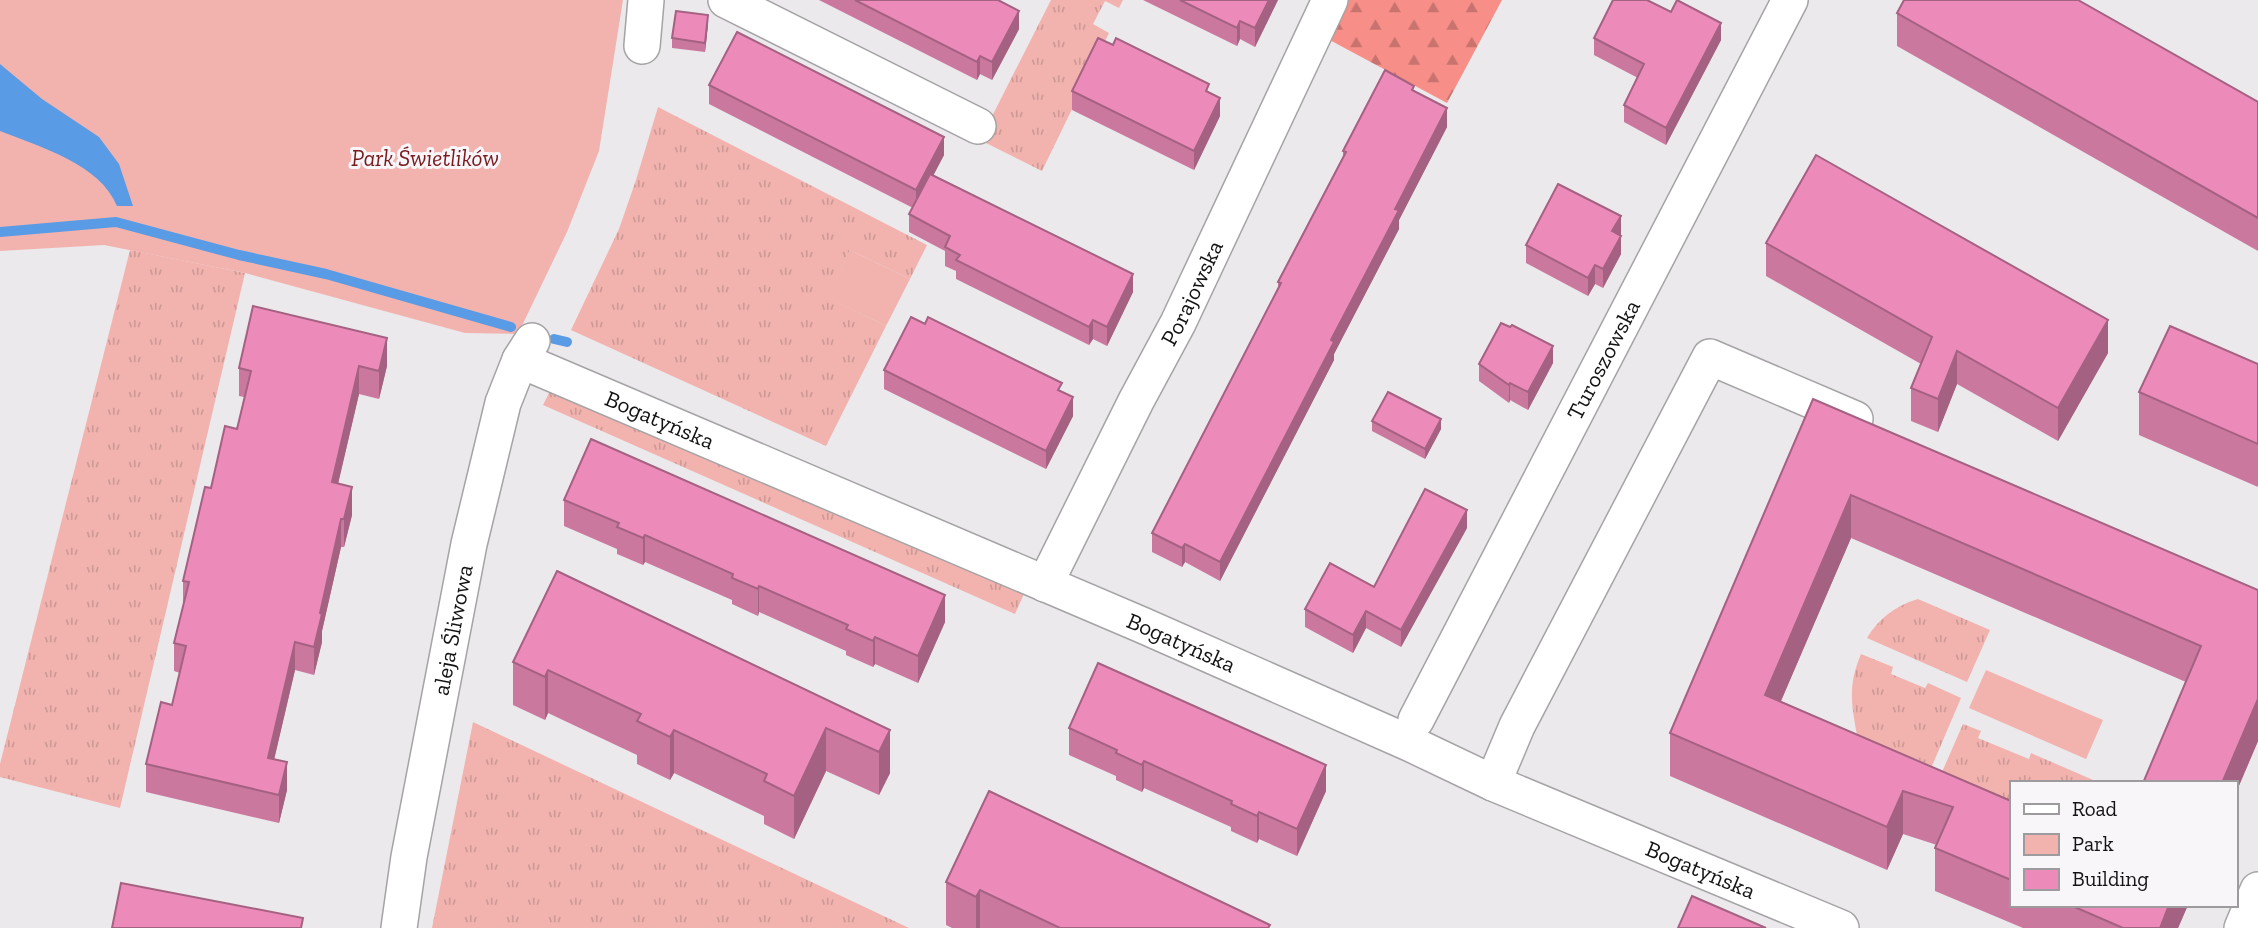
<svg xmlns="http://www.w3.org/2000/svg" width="2258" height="928" font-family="'Zilla Slab',serif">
<defs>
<pattern id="grass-tufts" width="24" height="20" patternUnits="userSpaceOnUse" patternTransform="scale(1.75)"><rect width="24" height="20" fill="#f2b3af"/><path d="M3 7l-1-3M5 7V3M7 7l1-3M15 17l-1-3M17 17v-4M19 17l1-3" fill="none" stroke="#cf9996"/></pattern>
<pattern id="forest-firs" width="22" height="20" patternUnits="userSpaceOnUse" patternTransform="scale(1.75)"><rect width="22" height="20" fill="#f88e88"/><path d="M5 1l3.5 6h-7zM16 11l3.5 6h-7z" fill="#c8736e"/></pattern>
</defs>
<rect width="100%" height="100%" fill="#ebe9ec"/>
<g fill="url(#grass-tufts)">
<path d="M1051,0H1123L1119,8L1105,1L1093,24L1109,33L1042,171L980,140Z"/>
<path d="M658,107L927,245L910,279L850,250L827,297L886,326L826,446L571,330L619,229L636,180Z"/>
<path d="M130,250L245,273L120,808L0,777V764Z"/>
<path d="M553,385L1024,594L1015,614L543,405Z"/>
<path d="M1918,599L1990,630L1967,682L1867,638C1879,618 1895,606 1918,599Z"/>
<path d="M1861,654L1893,667L1891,674L1925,688L1928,683L1961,698L1932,766L1857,735C1851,703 1848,685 1861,654Z"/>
<path d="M473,722L909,928H432Z"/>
<path d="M1963,724L1981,731L1978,738L2029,759L2031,753L2100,783H2011V811L1942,772Z"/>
</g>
<path fill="url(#forest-firs)" d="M1344,0H1502L1447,103L1326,38Z"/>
<g fill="#f2b3af">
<path d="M0,0H623L599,151L567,232L518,334L465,333L245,273L104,245L0,251Z"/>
<path d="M850,250L910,279L886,326L826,297Z"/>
<path d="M1986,670L2103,720L2086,759L1969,708Z"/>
</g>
<path fill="#599be5" d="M0,64L42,99L99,137L119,164L133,206H117C100,164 40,147 0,131Z"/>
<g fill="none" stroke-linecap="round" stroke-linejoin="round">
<g stroke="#599be5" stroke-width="10">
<path d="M0,232L116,222L239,255L326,274L511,327"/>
<path d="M554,339L567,342"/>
</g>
<g stroke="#a5a3a5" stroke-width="38">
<g id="minor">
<path d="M726,0L978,126"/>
<path d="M642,46L646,0"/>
<path id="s1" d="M520,360L1142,625L1409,743L1493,783L1841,928"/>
<path id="s2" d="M1045,584L1136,401L1178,323L1330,0"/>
<path id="s3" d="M1416,720L1790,0"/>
<path d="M1493,783L1517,726L1710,357L1855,419"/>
<path id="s4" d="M399,928L409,857L469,544L503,403L520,360L532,341"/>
<path d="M2242,928L2258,890"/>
</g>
</g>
<use href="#minor" stroke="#fff" stroke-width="35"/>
</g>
<g fill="#cb789f">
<path d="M819,0H998L1019,29L992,80L980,74L977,80Z"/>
<path d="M1143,0H1278L1255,47L1240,39L1237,46Z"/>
<path d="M1897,13L2258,102V251L1897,46Z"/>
<path d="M708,24L705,52L672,48V38Z"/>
<path d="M1594,38L1721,40L1666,145L1624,122V105L1638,78L1594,55Z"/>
<path d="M709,85L944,155L933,175L1133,292L1107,346L1093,339L1089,345L956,279V271L945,266V251L909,232V214L913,208L709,104Z"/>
<path d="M1072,91L1209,92L1220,116L1194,170L1072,110Z"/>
<path d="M1414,91L1447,127L1399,220V229L1334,354V360L1220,581L1185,562L1182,567L1152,552V533L1278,288V282L1343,159V151Z"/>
<path d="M1621,234V254L1603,288L1595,284L1588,296L1526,263V245Z"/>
<path d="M1766,243L2108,353L2058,441L1957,384L1938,432L1911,421V388L1921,364L1766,276Z"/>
<path d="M1553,363L1528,410L1510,400L1509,403L1479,381V364Z"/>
<path d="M2258,364V487L2139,435V392Z"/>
<path d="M387,366L379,399L359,394L338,483L352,515L344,547H341L322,631V642L314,675L295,670L274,759L287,790L279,823L146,792V764L172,705L180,673L174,671V643L183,606V581L211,488L237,429L244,397L239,396V368Z"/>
<path d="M884,370L1062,392L1073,416L1046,469L884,389Z"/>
<path d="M1813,399L2258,590V741L2235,795V783L2186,682L1851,538L1781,701L2011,801V905H2188L2178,928H2023L1935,891V848L1937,845L1903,834L1887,870L1670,776V733Z"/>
<path d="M1372,421L1441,429L1425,459L1372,431Z"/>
<path d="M564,500L945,622L918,683L875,664L873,667L846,655V651L759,612L758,616L732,604V600L645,562L643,565L617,554V549L564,526Z"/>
<path d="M1467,528L1401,647L1366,628L1353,653L1305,627V609L1374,587Z"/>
<path d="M513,662L890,730V773L879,795L826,771L794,839L764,824V816L674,773L670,780L637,764V755L548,713L545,720L513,705Z"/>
<path d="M1069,728L1326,791L1297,856L1259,839L1257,843L1231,831V827L1144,788L1142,792L1116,780V776L1069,755Z"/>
<path d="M946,882L1270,928H952L946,925Z"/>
</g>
<g fill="#a56182">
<path d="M1269,0H1278L1255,47V28Z"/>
<path d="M1019,11V29L992,80V62Z"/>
<path d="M708,15V24L705,52V43Z"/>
<path d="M1240,21V39L1237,46V28Z"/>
<path d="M1721,23V40L1666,145V128Z"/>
<path d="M980,56V74L977,80V62Z"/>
<path d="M1220,98V116L1194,170V151Z"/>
<path d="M1447,108V127L1399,220V229L1334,354V360L1220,581V562L1331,340L1395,209Z"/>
<path d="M944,137V155L916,209V190Z"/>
<path d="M1621,216V234L1612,250V231Z"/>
<path d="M1621,236V254L1603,288V269Z"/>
<path d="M1595,265V284L1588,296V278Z"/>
<path d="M1133,274V292L1107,346V327Z"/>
<path d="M1093,320V339L1089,345V327Z"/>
<path d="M2108,320V353L2058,441V408Z"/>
<path d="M387,338V366L379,399V371Z"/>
<path d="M1553,346V363L1528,410V392Z"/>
<path d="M1957,351V384L1938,432V399Z"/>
<path d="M359,366V394L332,510V482Z"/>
<path d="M1510,383V400L1509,403V385Z"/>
<path d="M1073,397V416L1046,469V451Z"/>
<path d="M1441,419V429L1425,459V449Z"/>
<path d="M352,487V515L344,547V519Z"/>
<path d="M1851,495V538L1765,738V695Z"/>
<path d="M1467,510V528L1401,647V630Z"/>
<path d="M341,519V547L322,631V642L314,675V647L320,613Z"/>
<path d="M645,535V562L643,565V538Z"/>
<path d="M1185,544V562L1182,567V548Z"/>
<path d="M759,586V612L758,616V589Z"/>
<path d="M945,595V622L918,683V656Z"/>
<path d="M1366,611V628L1353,653V635Z"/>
<path d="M875,637V664L873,667V641Z"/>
<path d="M295,642V670L268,786V758Z"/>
<path d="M548,670V713L545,720V677Z"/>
<path d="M2258,699V741L2235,795V783H2222Z"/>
<path d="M826,728V771L794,839V796Z"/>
<path d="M674,730V773L670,780V737Z"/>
<path d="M890,730V773L879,795V752Z"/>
<path d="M1144,761V788L1142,792V765Z"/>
<path d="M287,762V790L279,823V795Z"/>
<path d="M1326,765V791L1297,856V829Z"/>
<path d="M1903,791V834L1887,870V827Z"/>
<path d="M1259,812V839L1257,843V816Z"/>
<path d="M980,890V928H976V897Z"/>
<path d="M2169,905H2188L2178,928H2160Z"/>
</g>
<g fill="#ec8bb9" stroke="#a56182" stroke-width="2">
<path d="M855,0H998L1019,11L992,62L980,56L977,62Z"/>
<path d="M1180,0H1269L1255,28L1240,21L1237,28Z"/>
<path d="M1613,0H1647L1671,12L1677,0L1721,23L1666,128L1624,105L1644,64L1594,38Z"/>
<path d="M1904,0H2078L2258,102V218L1897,13Z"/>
<path d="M676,11L708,15L705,43L672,38Z"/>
<path d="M737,32L944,137L916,190L709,85Z"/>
<path d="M1098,38L1113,45L1116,38L1209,84L1206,91L1220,98L1194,151L1072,91Z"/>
<path d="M1385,70L1414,86L1412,90L1447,108L1395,209L1399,210L1331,340L1334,342L1220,562L1185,544L1182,548L1152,533L1281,283L1278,282L1346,152L1343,151Z"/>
<path d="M1816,155L2108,320L2058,408L1957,351L1938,399L1911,388L1932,337L1766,243Z"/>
<path d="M930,174L1133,274L1107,327L1093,320L1089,327L956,260L960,255L945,247L950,236L909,214Z"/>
<path d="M1558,184L1621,216L1612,231L1621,236L1603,269L1595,265L1588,278L1526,245Z"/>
<path d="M253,306L387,338L379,371L359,366L332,482L352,487L344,519H341L320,613L322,614L314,647L295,642L268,758L287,762L279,795L146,764L161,702L172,705L186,646L174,643L189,582L183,581L205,487L211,488L225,426L237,429L251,371L239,368Z"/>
<path d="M911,317L925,324L928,317L1062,383L1058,390L1073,397L1046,451L884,370Z"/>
<path d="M1501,323L1510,327L1512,325L1553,346L1528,392L1510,383L1509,385L1479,364Z"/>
<path d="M2170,326L2258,364V444L2139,392Z"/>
<path d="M1388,392L1441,419L1425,449L1372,421Z"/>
<path d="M1813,399L2258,590V699L2222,783H2143L2201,646L1851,495L1765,695L2011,801V880L1935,848L1953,807L1903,791L1887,827L1670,733Z"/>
<path d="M591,439L945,595L918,656L875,637L873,641L846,629L848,625L759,586L758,589L732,578L733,574L645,535L643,538L617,527L619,523L564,500Z"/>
<path d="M1425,489L1467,510L1401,630L1366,611L1353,635L1305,609L1330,563L1374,587Z"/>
<path d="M557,571L890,730L879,752L826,728L794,796L764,781L767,774L674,730L670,737L637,721L641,714L548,670L545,677L513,662Z"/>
<path d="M1098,663L1326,765L1297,829L1259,812L1257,816L1231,804L1232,801L1144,761L1142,765L1116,753L1117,750L1069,728Z"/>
<path d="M989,791L1270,925L1268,928H1060L980,890L976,897L946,882Z"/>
<path d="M121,883L303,918L301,928H112Z"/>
<path d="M1692,896L1766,928H1678Z"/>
<path d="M2070,905H2169L2160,928H2123Z"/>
</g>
<g text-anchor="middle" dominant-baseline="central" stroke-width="6" stroke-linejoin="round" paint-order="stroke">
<g font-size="23" font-style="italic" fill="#781b1f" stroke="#f8f6f9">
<text x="425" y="158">Park Świetlików</text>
</g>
<g font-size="23" fill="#141314" stroke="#f8f6f9">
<text stroke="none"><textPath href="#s2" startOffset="326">Porajowska</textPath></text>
<text stroke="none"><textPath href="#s3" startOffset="406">Turoszowska</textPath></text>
<text stroke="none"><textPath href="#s1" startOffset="152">Bogatyńska</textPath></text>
<text stroke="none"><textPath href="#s4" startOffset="303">aleja Śliwowa</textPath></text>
<text stroke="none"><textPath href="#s1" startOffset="719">Bogatyńska</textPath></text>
<text stroke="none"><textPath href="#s1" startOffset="1286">Bogatyńska</textPath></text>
</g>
</g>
<rect x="2010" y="781" width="228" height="126" fill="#f8f6f9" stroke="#9d9b9d" stroke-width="2"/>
<rect x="2024" y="804" width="35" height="10" fill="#ffffff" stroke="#9d9b9d" stroke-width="2"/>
<text x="2072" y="816" font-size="21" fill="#141314">Road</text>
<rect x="2024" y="834" width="35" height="21" fill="#f2b3af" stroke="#9d9b9d" stroke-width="2"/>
<text x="2072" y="851" font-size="21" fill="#141314">Park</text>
<rect x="2024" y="869" width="35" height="21" fill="#ec8bb9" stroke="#9d9b9d" stroke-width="2"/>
<text x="2072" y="886" font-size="21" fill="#141314">Building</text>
</svg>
